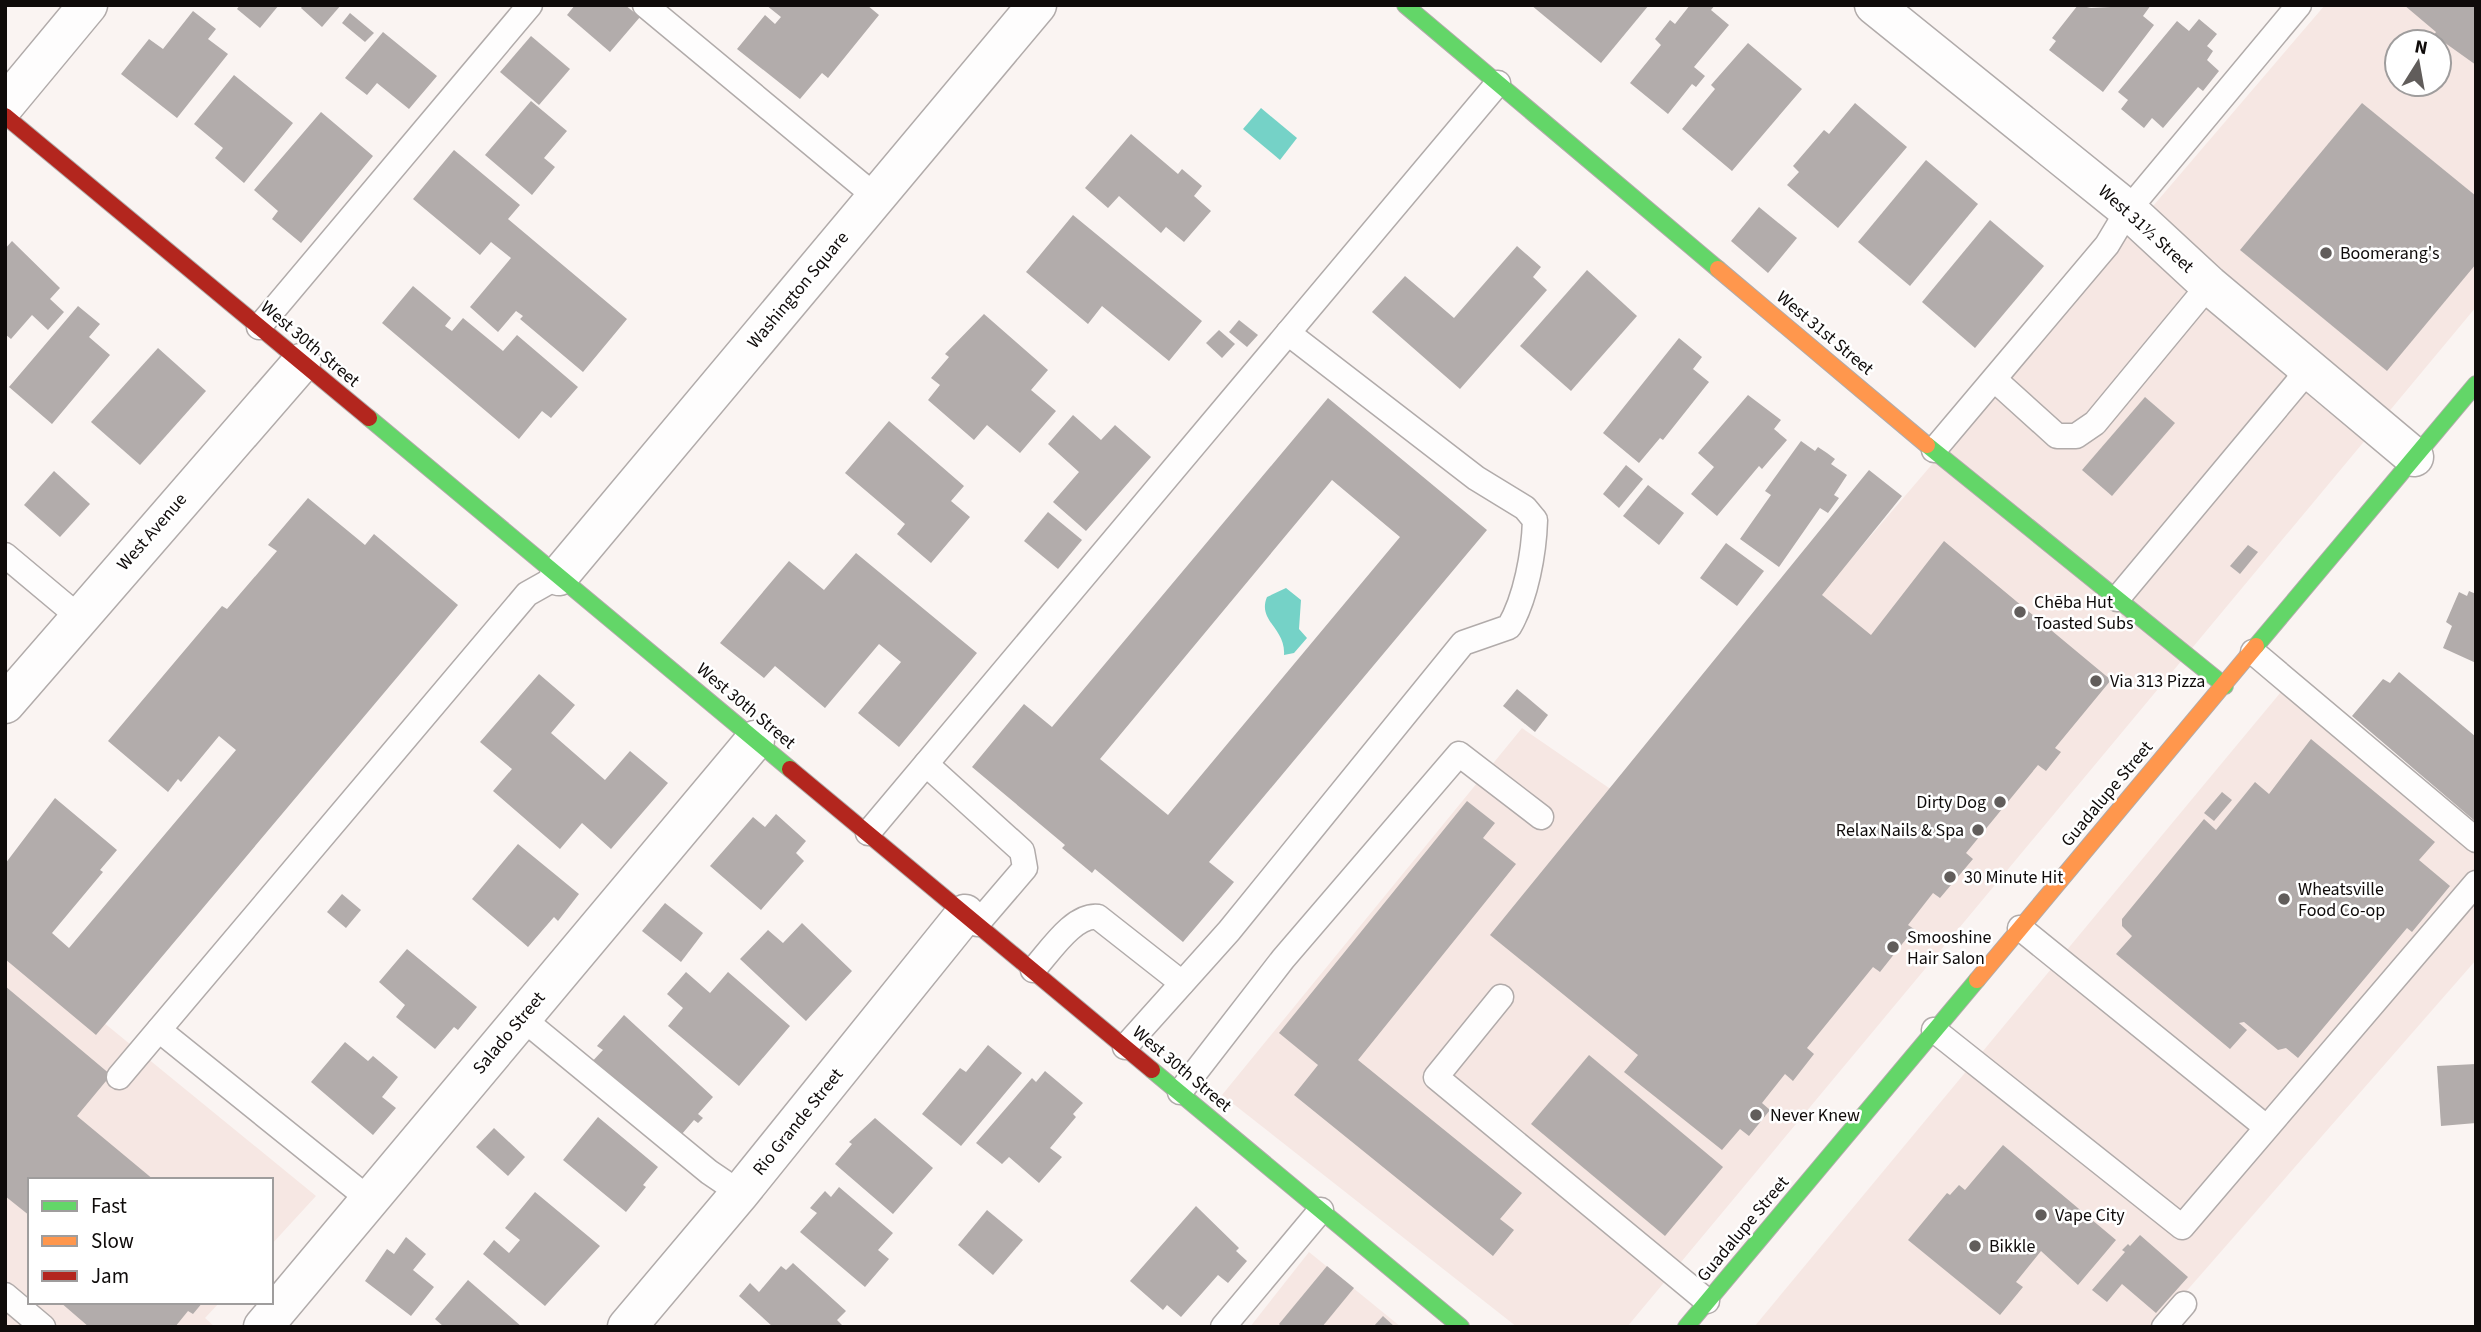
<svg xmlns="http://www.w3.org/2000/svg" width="2481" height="1332" font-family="'Source Sans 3',sans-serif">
<rect width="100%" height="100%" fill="#faf4f2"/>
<g fill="#f6e7e3" fill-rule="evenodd">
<path d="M2325,5H2476V307L1627,1327H1517L1222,1095L1522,728L1638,808ZM2397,42H2439V84H2397Z"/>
<path d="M2290,681L2476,823V960L2155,1327H1754Z"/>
<path d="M5,942L316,1196L271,1245V1180H30V1302H220L205,1318L215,1327H5Z"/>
<path d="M1309,1252L1401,1327H1250Z"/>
</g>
<g fill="#75d2c7">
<path d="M1261,108L1297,138L1280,160L1243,129Z"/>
<path d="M1286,588L1301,600L1299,629L1307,638L1294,653L1284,655C1286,628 1257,621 1267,597Z"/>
</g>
<g fill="#b2acab" fill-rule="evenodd">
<path d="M240,5H279L260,28L237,9Z"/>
<path d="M303,5H341L322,27L301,8Z"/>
<path d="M575,5H625L640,17L610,52L567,15Z"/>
<path d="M766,5H867L879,15L828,78L822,73L800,99L737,49L765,15L775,24L781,17Z"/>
<path d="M1531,5H1649L1601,63Z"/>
<path d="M1690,5H1715L1711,10L1729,25L1694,67L1705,76L1696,87L1692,84L1668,114L1630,83L1661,45L1655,39L1670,20L1675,24Z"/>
<path d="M2078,5L2091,8L2151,5L2143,16L2154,25L2103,92L2049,50L2056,41L2052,38Z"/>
<path d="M2404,5H2476V65L2434,35L2436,32Z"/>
<path d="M193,11L216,29L208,39L228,54L177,118L121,74L149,39L163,49Z"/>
<path d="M350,13L374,33L365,42L342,23Z"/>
<path d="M2199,19L2217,34L2207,46L2213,51L2207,60L2219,71L2203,91L2198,87L2163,128L2152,118L2144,128L2121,109L2128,100L2118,92L2177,21L2189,31Z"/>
<path d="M383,32L437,76L409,109L377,83L367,95L345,78Z"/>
<path d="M531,36L570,69L539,105L500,72Z"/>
<path d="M1748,43L1802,89L1732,171L1682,129L1715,89L1711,85Z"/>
<path d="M234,75L293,123L244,183L215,158L223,148L194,124Z"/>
<path d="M531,101L567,131L544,158L555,167L532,195L485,155Z"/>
<path d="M1855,103L1907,147L1838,228L1787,185L1799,172L1793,166L1824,130L1829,134Z"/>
<path d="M2362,103L2476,196V264L2387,371L2240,250Z"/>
<path d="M321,112L373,156L301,243L272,219L278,211L254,190Z"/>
<path d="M1131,134L1178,174L1182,169L1202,186L1194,196L1211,211L1184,242L1166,227L1161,233L1119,196L1108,208L1085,188Z"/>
<path d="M454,150L520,205L508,219L627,319L583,372L520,319L523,316L516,311L498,332L470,307L511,258L491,242L480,255L413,199Z"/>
<path d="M1926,160L1978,204L1910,286L1858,242Z"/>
<path d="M1759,207L1797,238L1768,273L1731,241Z"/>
<path d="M1073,215L1202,321L1169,361L1102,306L1088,324L1026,272Z"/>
<path d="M1990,220L2044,266L1975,348L1922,302Z"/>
<path d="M12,241L60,288L50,299L64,312L48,330L32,315L11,339L5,334V249Z"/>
<path d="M1517,246L1541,267L1533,277L1547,290L1460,389L1372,312L1405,276L1454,318Z"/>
<path d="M1587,270L1637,316L1571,391L1520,346Z"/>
<path d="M413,286L451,318L445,326L452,331L463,318L503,351L517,335L578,387L551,418L542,411L519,439L382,323Z"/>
<path d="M78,306L100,324L89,337L110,355L52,424L9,387Z"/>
<path d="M984,314L1048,370L1031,390L1056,411L1020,453L987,425L974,440L928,400L940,385L931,378L949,357L945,354Z"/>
<path d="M1239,320L1258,335L1247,347L1229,332Z"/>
<path d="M1219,330L1235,344L1222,358L1206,343Z"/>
<path d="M1679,338L1702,357L1693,369L1709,382L1663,440L1660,438L1639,463L1603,433Z"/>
<path d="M158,348L206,391L140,465L91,422Z"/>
<path d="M1748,395L1781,420L1774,429L1787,440L1762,469L1759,466L1717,516L1691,494L1714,467L1698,453Z"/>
<path d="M2145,397L2175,423L2112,496L2082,470Z"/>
<path d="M1328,398L1487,530L1209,862L1234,882L1183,942L1095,869L1092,873L1062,848L1065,845L972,767L1024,704L1052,727ZM1332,480L1400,537L1168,815L1100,759Z"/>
<path d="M1073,415L1101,440L1115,425L1151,457L1086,531L1053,502L1079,472L1048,444Z"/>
<path d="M889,421L964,486L951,501L970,517L931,563L897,534L905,524L845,473Z"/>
<path d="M1801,441L1815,451L1818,447L1827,453L1835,459L1831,464L1847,475L1834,495L1839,498L1828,513L1820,508L1779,567L1740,539L1771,495L1765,491Z"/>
<path d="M1626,465L1643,479L1619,508L1603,494Z"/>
<path d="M1869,470L1902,496L1822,595L1871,635L1944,541L2111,680L2055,748L2061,752L2046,771L2038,765L1966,853L1973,859L1940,898L1933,893L1908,925L1914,929L1880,972L1873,967L1807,1048L1814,1054L1793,1081L1785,1074L1762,1103L1770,1110L1749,1136L1740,1129L1722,1150L1624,1072L1638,1055L1490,935Z"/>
<path d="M54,471L90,504L60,537L24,505Z"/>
<path d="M1648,485L1684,513L1659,545L1623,516Z"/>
<path d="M308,498L365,545L374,534L458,605L96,1035L5,959V864L55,798L117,850L100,870L103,872L52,933L69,948L236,750L219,736L181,782L178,779L168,792L108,741L222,606L227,609L277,551L268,545Z"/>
<path d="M1048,512L1082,540L1058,569L1024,541Z"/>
<path d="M1726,543L1764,571L1737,606L1700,578Z"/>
<path d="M2248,545L2258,552L2240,574L2230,566Z"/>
<path d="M856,553L977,653L899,747L858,713L901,662L879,644L825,708L775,666L764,678L720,643L789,561L824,590Z"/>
<path d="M2469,591L2476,594V663L2443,648L2452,626L2446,622L2459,592L2467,596Z"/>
<path d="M2399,672L2476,737V822L2352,716L2383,679L2390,683Z"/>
<path d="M539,674L575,705L551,733L605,780L630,751L668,783L611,849L582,823L560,849L493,791L512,769L480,742Z"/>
<path d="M1517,689L1548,715L1535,732L1503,706Z"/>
<path d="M2311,739L2435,842L2419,860L2450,886L2412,932L2407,928L2298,1058L2286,1048L2278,1050L2244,1022L2239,1023L2247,1030L2230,1049L2116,954L2132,936L2122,926V919L2204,819L2216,830L2255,782L2269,794Z"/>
<path d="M2222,792L2232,800L2214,821L2204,813Z"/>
<path d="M1467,801L1495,823L1483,838L1516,864L1358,1060L1522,1193L1500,1219L1514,1230L1493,1256L1294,1095L1318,1065L1279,1033Z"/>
<path d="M776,814L806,841L796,853L804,861L761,910L710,866L753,817L765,827Z"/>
<path d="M518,844L579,894L558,921L554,917L528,947L472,899Z"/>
<path d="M342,894L361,910L346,928L327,912Z"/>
<path d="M665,903L703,933L681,962L642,931Z"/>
<path d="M802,923L852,971L806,1021L740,959L768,930L783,943Z"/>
<path d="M407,949L477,1007L458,1030L454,1027L435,1049L396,1017L405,1005L379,982Z"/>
<path d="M686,972L710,993L728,972L790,1026L739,1086L668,1026L683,1008L667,994Z"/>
<path d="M5,986L111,1075L77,1116L154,1180H30V1216L5,1196Z"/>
<path d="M624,1015L713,1097L698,1114L703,1118L698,1123L694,1120L675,1142L588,1066L603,1050L597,1046Z"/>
<path d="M345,1042L368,1061L373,1056L398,1077L382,1097L396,1108L373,1135L311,1082Z"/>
<path d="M988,1045L1022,1073L961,1146L922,1114L960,1068L966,1072Z"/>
<path d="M1589,1055L1723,1167L1665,1236L1531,1124Z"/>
<path d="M2476,1064V1123L2441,1126L2437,1066Z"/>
<path d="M1045,1071L1083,1103L1073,1114L1076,1117L1050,1148L1062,1157L1039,1183L1009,1157L1002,1164L976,1143L1032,1078L1036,1082Z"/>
<path d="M598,1117L658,1167L643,1185L646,1187L626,1212L563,1160Z"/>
<path d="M875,1118L933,1168L893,1214L835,1164L852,1144L849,1142Z"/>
<path d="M494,1128L525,1157L508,1176L476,1147Z"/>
<path d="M2003,1145L2116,1240L2078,1285L2041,1251L2016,1282L2023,1287L2000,1315L1908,1240L1947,1193L1950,1195L1959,1185L1965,1190Z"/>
<path d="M839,1187L893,1233L878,1250L889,1259L865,1287L800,1232L817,1213L810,1208L825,1191L831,1197Z"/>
<path d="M535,1192L600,1246L545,1306L483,1254L494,1240L509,1253L520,1240L505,1228Z"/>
<path d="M1196,1206L1239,1248L1236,1251L1247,1261L1228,1283L1218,1275L1181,1317L1167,1305L1163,1310L1130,1281Z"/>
<path d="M987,1210L1023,1240L993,1275L958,1245Z"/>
<path d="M2140,1235L2188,1277L2156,1313L2122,1284L2107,1302L2092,1290L2125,1252L2122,1250L2128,1244L2130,1246Z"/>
<path d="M406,1237L426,1254L413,1270L434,1287L411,1316L365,1281L387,1249L394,1254Z"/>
<path d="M793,1263L846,1311L837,1320L844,1327H773L739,1296L750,1283L759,1292L781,1266L786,1270Z"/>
<path d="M1327,1266L1354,1288L1322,1327H1282L1279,1324Z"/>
<path d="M468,1280L522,1327H444L435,1319Z"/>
<path d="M60,1302H203L193,1314L188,1311L175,1327H89Z"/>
<path d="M1383,1316L1395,1327H1373Z"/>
</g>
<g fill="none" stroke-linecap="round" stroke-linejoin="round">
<g stroke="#b1abaa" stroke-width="27">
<g id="lane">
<path d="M645,5L876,197"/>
<path d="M259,327L530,5"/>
<path d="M1995,380L2057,436H2076L2095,423L2209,285"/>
<path d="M1934,450L2107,245L2128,210L2299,5"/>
<path d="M5,555L79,617"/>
<path d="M2117,599L2309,369"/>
<path d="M2253,652L2476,840"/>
<path d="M926,764L1022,851L1025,868L977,924"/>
<path d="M868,833L1498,83"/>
<path d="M2020,928L2266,1127"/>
<path d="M1033,970C1049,953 1073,914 1098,917L1182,983"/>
<path d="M1501,997L1436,1077L1707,1301"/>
<path d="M522,1018L709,1172L740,1193"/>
<path d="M159,1030L370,1200"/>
<path d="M1934,1030L2182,1227L2476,883"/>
<path d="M1125,1047L1229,931L1463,643L1509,627C1526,598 1534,553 1535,520L1525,508L1476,478L1288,333"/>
<path d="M119,1077L527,594L559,576"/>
<path d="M1180,1092L1283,959L1459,754L1541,817"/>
<path d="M5,1295L43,1327"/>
<path d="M1223,1327L1321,1210"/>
<path d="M2164,1327L2184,1304"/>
</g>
</g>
<g stroke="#b1abaa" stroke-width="41">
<g id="street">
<path d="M1874,5L2128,210L2209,285L2414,457"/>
<path d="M5,105L88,5"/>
<path d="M559,576L1037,5"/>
<path d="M5,704L301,363"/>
<path d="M263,1327L755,740"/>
<path d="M627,1327L740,1193L965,914"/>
</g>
</g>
<g stroke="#b1abaa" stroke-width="18">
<g id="fast">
<path d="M1405,5L1718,269"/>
<path d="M369,418L790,769"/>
<path d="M1927,445L2225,686"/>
<path d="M2256,646L2476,384"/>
<path d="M1152,1070L1461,1327"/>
<path d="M1686,1327L1977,980"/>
</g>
</g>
<g stroke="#b1abaa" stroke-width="18">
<g id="slow">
<path d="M1718,269L1927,445"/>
<path d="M1977,980L2256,646"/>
</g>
</g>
<g stroke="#b1abaa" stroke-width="18">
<g id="jam">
<path d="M5,116L369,418"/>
<path d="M790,769L1152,1070"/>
</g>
</g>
<use href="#lane" stroke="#fefdfd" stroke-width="24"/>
<use href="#street" stroke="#fefdfd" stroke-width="38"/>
<use href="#fast" stroke="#63d668" stroke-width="16"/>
<use href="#slow" stroke="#ff974d" stroke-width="16"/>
<use href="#jam" stroke="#b3261e" stroke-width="16"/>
</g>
<g fill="#615d5b" stroke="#fff" stroke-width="2.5">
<circle cx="2326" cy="253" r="7"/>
<circle cx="2020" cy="612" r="7"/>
<circle cx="2096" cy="681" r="7"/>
<circle cx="2000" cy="802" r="7"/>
<circle cx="1978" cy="830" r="7"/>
<circle cx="1950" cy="877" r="7"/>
<circle cx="2284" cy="899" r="7"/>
<circle cx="1893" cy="947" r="7"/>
<circle cx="1756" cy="1115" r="7"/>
<circle cx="2041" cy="1215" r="7"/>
<circle cx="1975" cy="1246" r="7"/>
</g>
<g text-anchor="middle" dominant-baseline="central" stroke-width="5" stroke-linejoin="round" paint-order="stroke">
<g font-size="18" fill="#0f0b0a" stroke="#fff">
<text transform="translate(2146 229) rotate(42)">West 31½ Street</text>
<text transform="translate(798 290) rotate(-50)">Washington Square</text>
<text transform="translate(1825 333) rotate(40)">West 31st Street</text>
<text transform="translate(310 344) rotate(40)">West 30th Street</text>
<text transform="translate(152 532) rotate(-49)">West Avenue</text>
<text transform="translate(746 706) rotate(40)">West 30th Street</text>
<text transform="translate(2107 794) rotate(-50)">Guadalupe Street</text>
<text transform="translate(509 1033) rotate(-50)">Salado Street</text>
<text transform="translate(1182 1069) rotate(40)">West 30th Street</text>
<text transform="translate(798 1122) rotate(-51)">Rio Grande Street</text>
<text transform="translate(1743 1229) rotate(-50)">Guadalupe Street</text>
</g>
<g font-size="18" fill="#0f0b0a" stroke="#fff" text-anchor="start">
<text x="2340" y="253">Boomerang's</text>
<text x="2034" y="602">Chēba Hut<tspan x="2034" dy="21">Toasted Subs</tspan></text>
<text x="2110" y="681">Via 313 Pizza</text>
<text x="1986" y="802" text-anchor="end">Dirty Dog</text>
<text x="1964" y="830" text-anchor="end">Relax Nails &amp; Spa</text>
<text x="1964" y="877">30 Minute Hit</text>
<text x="2298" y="889">Wheatsville<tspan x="2298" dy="21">Food Co-op</tspan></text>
<text x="1907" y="937">Smooshine<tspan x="1907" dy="21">Hair Salon</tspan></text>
<text x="1770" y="1115">Never Knew</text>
<text x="2055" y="1215">Vape City</text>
<text x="1989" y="1246">Bikkle</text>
</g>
</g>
<rect width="2481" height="1332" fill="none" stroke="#0f0b0a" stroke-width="14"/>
<rect x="28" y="1178" width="245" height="126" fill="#ffffff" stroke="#9f9d9d" stroke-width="2"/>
<rect x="42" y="1201" width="35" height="10" fill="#63d668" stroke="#9f9d9d" stroke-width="2"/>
<text x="91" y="1213" font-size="21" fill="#0f0b0a">Fast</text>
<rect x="42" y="1236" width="35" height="10" fill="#ff974d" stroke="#9f9d9d" stroke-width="2"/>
<text x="91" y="1248" font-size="21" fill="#0f0b0a">Slow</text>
<rect x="42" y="1271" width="35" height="10" fill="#b3261e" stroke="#9f9d9d" stroke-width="2"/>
<text x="91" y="1283" font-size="21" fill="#0f0b0a">Jam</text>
<g transform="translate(2418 63) rotate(11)"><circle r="33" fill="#ffffff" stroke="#9f9d9d" stroke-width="2"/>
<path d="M0-5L12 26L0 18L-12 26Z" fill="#615d5b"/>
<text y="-10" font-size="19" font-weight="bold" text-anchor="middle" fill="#0f0b0a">N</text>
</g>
</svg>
